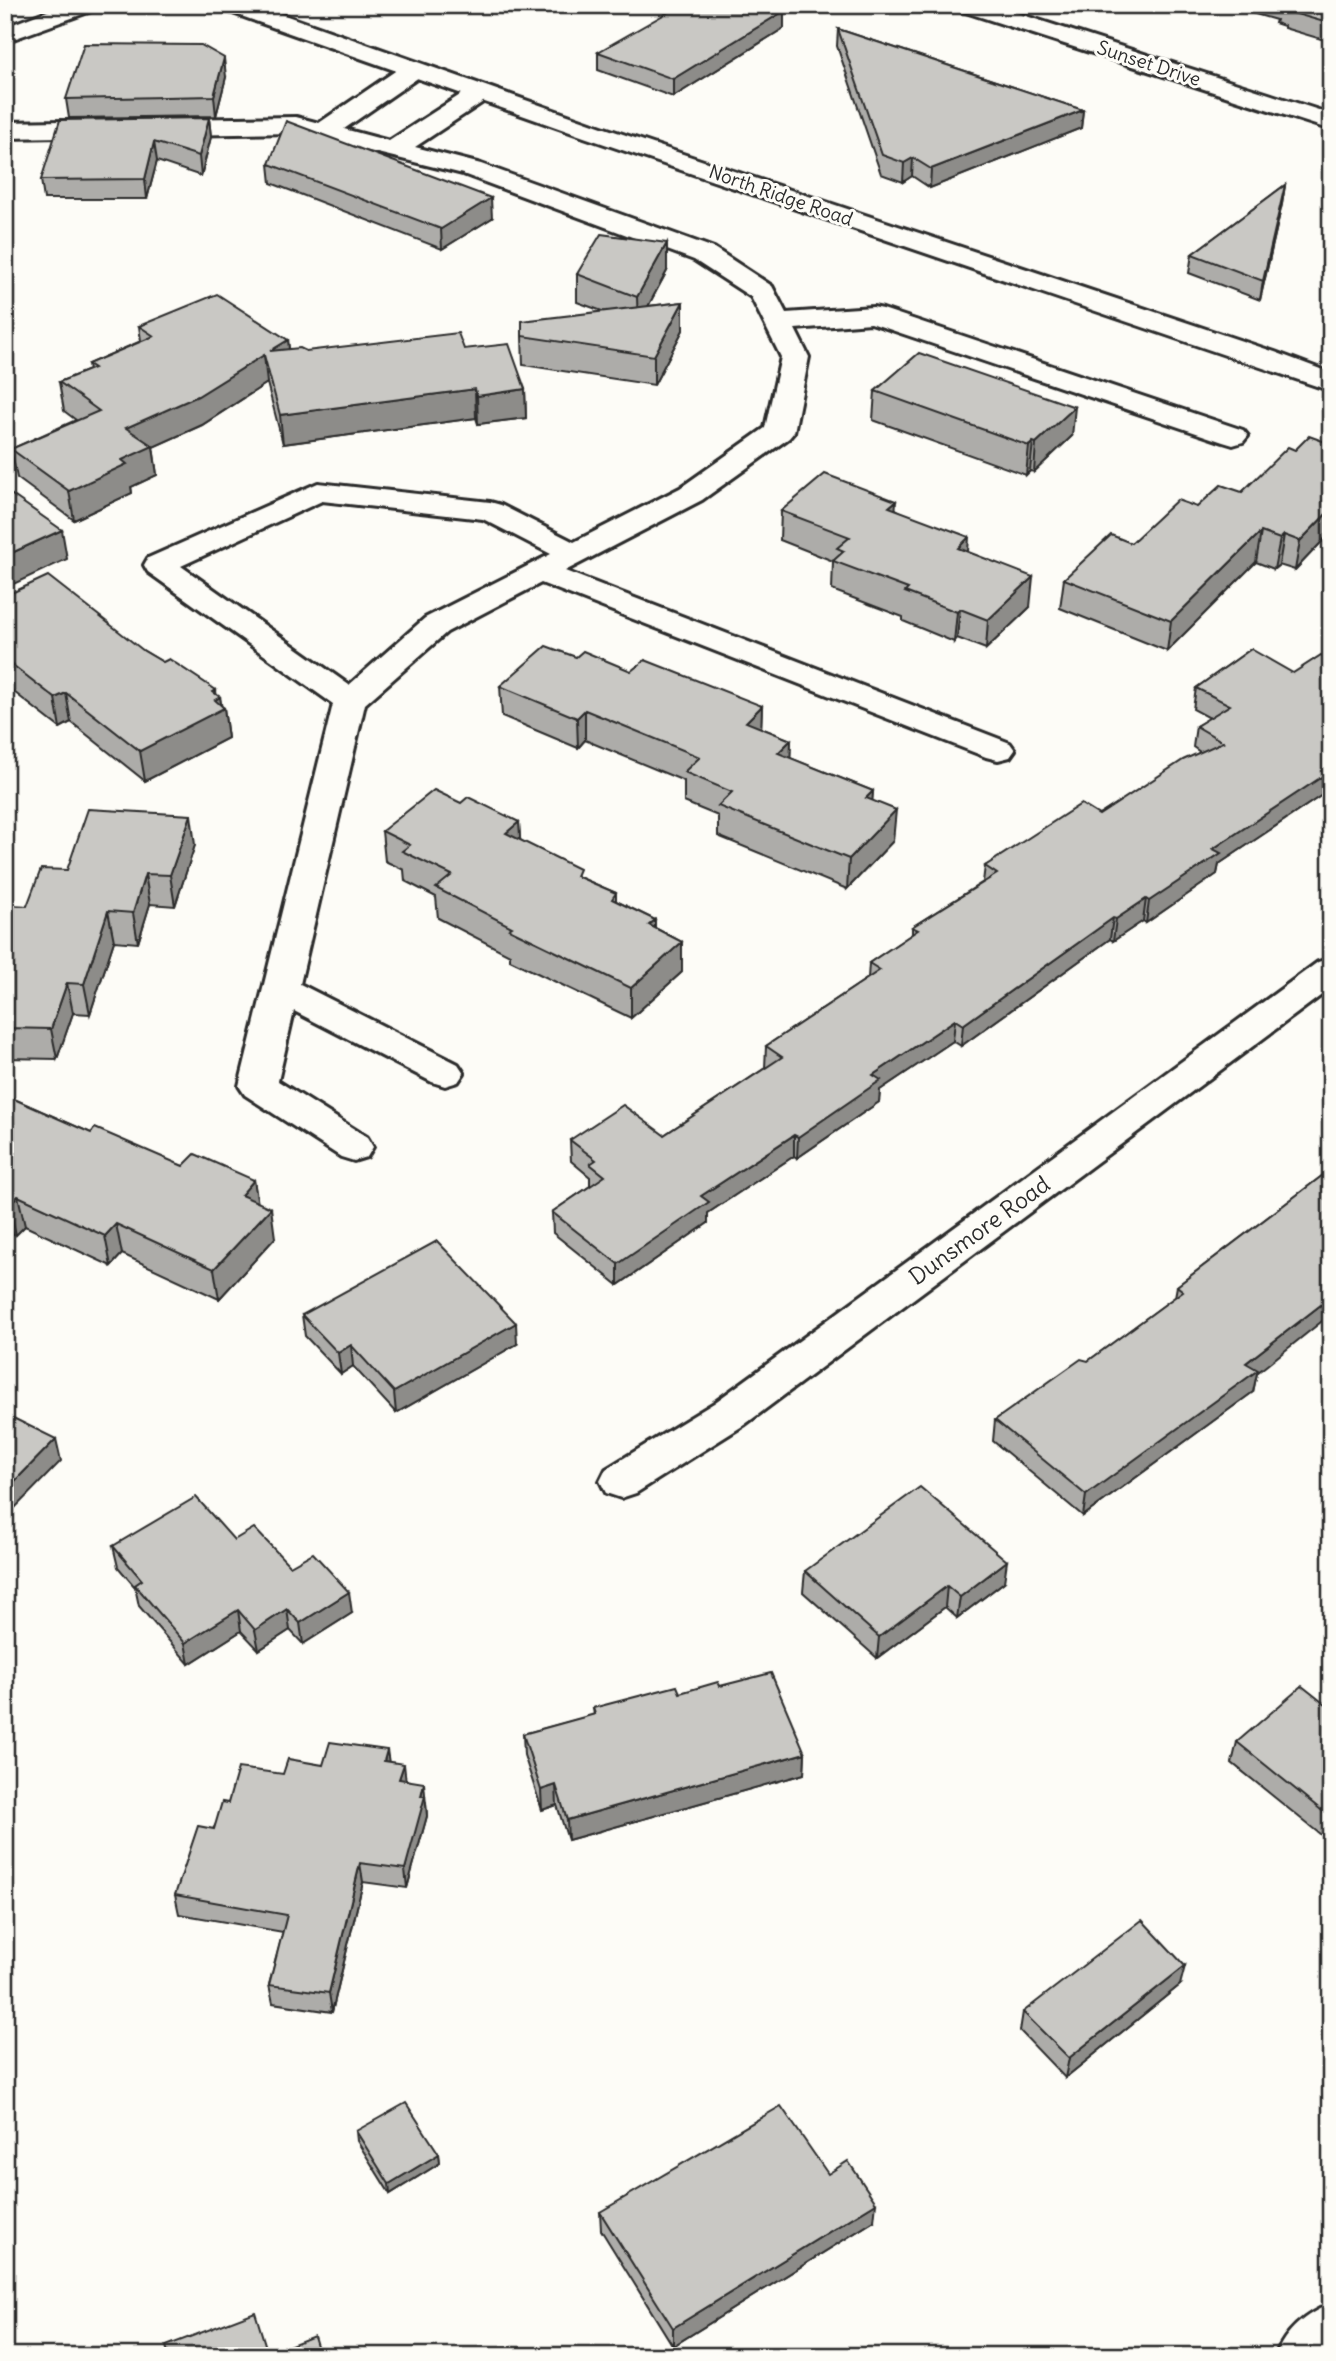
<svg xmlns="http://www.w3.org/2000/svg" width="1336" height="2361" font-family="Delius,sans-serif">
<rect width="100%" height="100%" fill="#fdfcf7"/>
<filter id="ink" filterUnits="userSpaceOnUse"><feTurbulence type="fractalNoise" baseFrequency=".0143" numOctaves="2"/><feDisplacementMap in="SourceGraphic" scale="14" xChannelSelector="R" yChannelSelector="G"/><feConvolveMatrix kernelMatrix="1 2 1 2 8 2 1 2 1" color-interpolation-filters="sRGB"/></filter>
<g filter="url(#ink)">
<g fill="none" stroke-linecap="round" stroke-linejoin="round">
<g stroke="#2b2b2b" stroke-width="6">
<g id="minor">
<path d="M63,5H98L94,10L5,42V27Z"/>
<path d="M955,5H992L1331,114V130L959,10Z"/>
<path d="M413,63L422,65L425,70L422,75L344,129L389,141L471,88L480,86L489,88L492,93L489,98L415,147L481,164L714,248L772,286L786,313L873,307L883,309L1243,430L1248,436L1243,442L1233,445L1223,442L871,323L795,329L809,357L794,432L789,438L702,500L565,571L1010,743L1015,750L1010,757L998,760L986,757L541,583L447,632L365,704L300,984L458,1064L464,1073L458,1082L445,1086L432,1082L294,1011L278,1081L367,1137L373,1147L367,1157L354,1161L341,1157L245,1095L239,1086L333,704L148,572L144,565L148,558L318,483L490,502L501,505L574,542L680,488L765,428L781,357L751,297L694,260L463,174L296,133L5,138V122L296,117L319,123L404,65ZM322,501L483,519L551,554L425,618L349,685L181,566Z"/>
<path d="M1331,958V988L744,1425L636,1493L621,1498L606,1493L600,1481L606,1469L714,1403L1318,962Z"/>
<path d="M1331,2304V2356H1275C1286,2330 1305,2314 1331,2304Z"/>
</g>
</g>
<g stroke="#2b2b2b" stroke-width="6">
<path id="secondary" d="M220,5H256L602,127L1275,352L1331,373V391L584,137L224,10Z"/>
</g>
<use href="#minor" fill="#fdfcf7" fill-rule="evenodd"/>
<use href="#secondary" fill="#fdfcf7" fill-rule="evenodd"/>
</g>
<g fill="#adaca9" stroke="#2b2b2b" stroke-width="2">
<path d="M1247,5H1331V42L1284,28V26L1275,23L1276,20L1248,12V6Z"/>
<path d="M784,11V28L673,97L598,70V52Z"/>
<path d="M838,29L1083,110L1081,128L930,188L912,176L903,182L881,174L837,46Z"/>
<path d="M226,77L216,116L69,118L66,99Z"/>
<path d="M209,118L211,137L201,176L157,161L147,199H44L41,180Z"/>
<path d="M269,164L492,218L442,249L271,183Z"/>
<path d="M1285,185L1282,204L1260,300L1189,273L1192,254Z"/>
<path d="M1331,237V265L1322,262L1325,242Z"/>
<path d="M667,271L648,306L683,302V330L654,385L523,365L522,336L602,311L577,302V274Z"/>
<path d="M139,326L288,340L289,349L306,351L464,349L525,389L526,418L478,424L476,418L283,444L267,383L202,425L153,447L157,475L131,487L132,493L74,520L17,478L11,449L76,420L64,411L59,382L89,370L88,364L141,341Z"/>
<path d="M875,391L1072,436L1034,472L1030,471L1026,475L873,420Z"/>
<path d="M1331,444V532L1295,570L1279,565L1274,569L1256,562L1167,651L1060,608L1064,579L1131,543L1242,492L1295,450Z"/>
<path d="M896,509L968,552L1030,607L986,649L957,638L954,642L903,621V617L832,590L833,561L780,540L781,511Z"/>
<path d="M5,596L144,651L220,697L221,706L224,708L228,738L145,781L71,722L60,728L5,685Z"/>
<path d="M1251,649L1323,788L1322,795L1219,864L1217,874L1146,923L1143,921L1113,941L1110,939L961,1046L953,1041L880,1090L879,1102L797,1158L794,1156L708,1213V1223L618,1285L553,1233L552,1212L590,1186V1177L571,1161L570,1140L664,1135L765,1068L766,1046L868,978L869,963L912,934V927L983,882L985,866L1099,815L1200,752L1193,747L1196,726L1210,718L1193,709L1196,688Z"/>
<path d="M576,657L762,706L761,728L791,740L790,758L873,791L872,801L893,841L847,889L718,836V816L684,802V781L585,740L578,748L502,716L500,686Z"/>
<path d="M461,803L519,822L520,840L579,877L616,893V901L655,920V928L682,942V972L631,1018L510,960V955L438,918L436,897L405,881L404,870L385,861L382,831Z"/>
<path d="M195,845L175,906L150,904L138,943L114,941L90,1014L73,1013L57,1059L5,1058V905L27,906L67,870Z"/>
<path d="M5,1095L91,1133L183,1166L254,1180L257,1202L275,1238L219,1299L122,1254L111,1266L25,1226L16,1235L5,1230Z"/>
<path d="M1331,1169L1257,1373L1253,1392L1083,1516L993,1441L995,1420L1088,1361L1175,1297L1177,1286Z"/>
<path d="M302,1315L517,1344L396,1413L353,1366L341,1374L305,1336Z"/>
<path d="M234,1540L290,1566L352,1613L303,1644L290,1630L259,1650L241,1631L189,1664L139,1606L135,1587L118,1567L113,1546Z"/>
<path d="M805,1571L1004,1582L957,1618L945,1607L877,1658L803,1592Z"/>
<path d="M720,1686L805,1753L804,1774L568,1840L557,1805L542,1810L524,1755L523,1734L594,1715L593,1708Z"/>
<path d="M1331,1709V1843L1232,1763L1237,1742Z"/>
<path d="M389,1762L426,1802L427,1816L407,1888L363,1882L332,2012L273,2003L269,1985L283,1932L179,1914L175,1895L228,1803L283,1774L323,1765Z"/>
<path d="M1180,1985L1065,2078L1020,2031L1023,2012Z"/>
<path d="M356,2131L439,2154L440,2163L390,2194L357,2141Z"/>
<path d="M828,2174L874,2221L673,2346L601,2230L600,2212Z"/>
</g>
<g fill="#8d8c89" stroke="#2b2b2b" stroke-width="2">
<path d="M784,11V28L673,97V79Z"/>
<path d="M224,58L226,77L216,116L214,96Z"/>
<path d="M1083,110L1081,128L930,188L931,169Z"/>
<path d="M209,118L211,137L201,176L199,156Z"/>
<path d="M154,142L157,161L147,199L145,179Z"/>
<path d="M913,158L912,176L903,182L904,163Z"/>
<path d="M1285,185L1282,204L1260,300L1263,281Z"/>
<path d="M491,198L492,218L442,249L441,229Z"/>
<path d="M667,243V271L638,325L637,297Z"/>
<path d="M683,302V330L654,385V356Z"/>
<path d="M288,340L291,368L270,351Z"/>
<path d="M264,355L267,383L202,425L153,447L157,475L131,487L132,493L74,520L69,491L122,460L126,428Z"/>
<path d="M475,389L476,418L283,444L280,415Z"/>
<path d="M525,389L526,418L478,424L477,396Z"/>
<path d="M1075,407L1072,436L1034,472L1036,443Z"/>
<path d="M1033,442L1030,471L1026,475L1029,446Z"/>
<path d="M896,501L894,530L889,507Z"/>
<path d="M1331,509V532L1295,570L1300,541Z"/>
<path d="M62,530L67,559L5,588V556Z"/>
<path d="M1261,532L1256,562L1167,651L1171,621Z"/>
<path d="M1284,535L1279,565L1274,569L1280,539Z"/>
<path d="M969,537L967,566L958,548Z"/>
<path d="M1033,577L1030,607L986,649L988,620Z"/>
<path d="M960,609L957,638L954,642L957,612Z"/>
<path d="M216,690L217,699L220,697L222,709L224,708L228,738L145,781L140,751Z"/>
<path d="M66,693L71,722L60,728L55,698Z"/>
<path d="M762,706L761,736L746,722Z"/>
<path d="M585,710V740L578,748L577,718Z"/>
<path d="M791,740L790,770L778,753Z"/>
<path d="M1331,764V783L1323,788L1322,795L1219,864L1217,874L1146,923L1149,901L1213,849Z"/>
<path d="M873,791L871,821L866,798Z"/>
<path d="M896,810L893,841L847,889L849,859Z"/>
<path d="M191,815L195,845L175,906L170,875Z"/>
<path d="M519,822L521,852L506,833Z"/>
<path d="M145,874L150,904L138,943L133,913Z"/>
<path d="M1146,899L1143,921L1113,941L1116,919Z"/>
<path d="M108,911L114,941L90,1014L84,984Z"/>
<path d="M1113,918L1110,939L961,1046L963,1025Z"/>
<path d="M655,920V951L649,925Z"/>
<path d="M682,942V972L631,1018V988Z"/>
<path d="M67,983L73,1013L57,1059L51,1029Z"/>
<path d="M955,1020L953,1041L880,1090L879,1102L797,1158L798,1137L873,1075Z"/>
<path d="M794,1135V1156L708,1213V1223L618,1285V1264L701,1196Z"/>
<path d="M254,1180L259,1210L241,1195Z"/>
<path d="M18,1196L25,1226L16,1235L9,1204Z"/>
<path d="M271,1208L275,1238L219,1299L214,1269Z"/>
<path d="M116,1224L122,1254L111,1266L105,1236Z"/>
<path d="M1331,1297V1314L1257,1373L1253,1392L1083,1516L1086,1495L1246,1363Z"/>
<path d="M516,1323L517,1344L396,1413L394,1392Z"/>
<path d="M351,1345L353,1366L341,1374L338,1353Z"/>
<path d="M56,1439L61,1461L5,1518V1491Z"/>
<path d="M1007,1561L1004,1582L957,1618L960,1597Z"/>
<path d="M947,1586L945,1607L877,1658L879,1637Z"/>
<path d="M349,1592L352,1613L303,1644L300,1623Z"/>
<path d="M287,1609L290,1630L259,1650L255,1630Z"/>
<path d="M238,1610L241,1631L189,1664L185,1643Z"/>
<path d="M387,1750L390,1770L384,1761Z"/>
<path d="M805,1753L804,1774L568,1840L567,1820Z"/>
<path d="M404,1764L406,1783L399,1779Z"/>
<path d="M424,1783L427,1816L407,1888L405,1869Z"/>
<path d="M556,1785L557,1805L542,1810L541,1790Z"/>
<path d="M360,1863L363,1882L332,2012L329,1993Z"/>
<path d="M1185,1966L1180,1985L1065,2078L1069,2058Z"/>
<path d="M439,2154L440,2163L390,2194L389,2184Z"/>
<path d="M876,2203L874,2221L673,2346V2328Z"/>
</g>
<g fill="#c9c8c4" stroke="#2b2b2b" stroke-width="2">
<path d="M681,5H767L784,11L673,79L598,52Z"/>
<path d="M1279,5H1331V24L1286,11L1288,10L1278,6Z"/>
<path d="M838,29L1083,110L931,169L913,158L904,163L882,155Z"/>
<path d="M84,44L201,45L224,58L214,96L66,99Z"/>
<path d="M209,118L199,156L154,142L145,179L41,180L60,120Z"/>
<path d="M286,121L491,198L441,229L269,164Z"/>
<path d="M1285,185L1263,281L1192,254Z"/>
<path d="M601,234L667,243L637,297L577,274Z"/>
<path d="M1331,237V244L1325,242Z"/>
<path d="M217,294L288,340L270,351L300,348L306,351L458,333L464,349L509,344L525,389L477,396L475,389L280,415L264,355L198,396L126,428L153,446L122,460L127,464L69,491L11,449L99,411L59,382L94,368L88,364L154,336L139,326Z"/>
<path d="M683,302L654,356L522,336V321Z"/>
<path d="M919,353L1075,407L1036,443L1033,442L1029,446L875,391Z"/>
<path d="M1309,436L1331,444V509L1300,541L1284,535L1280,539L1261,532L1171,621L1064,579L1111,535L1131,543L1177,500L1197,507L1221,485L1242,492L1288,447L1295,450Z"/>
<path d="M825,474L896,501L889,507L969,537L958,548L1033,577L988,620L960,609L957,612L905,592L908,589L833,561L844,551L837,548L850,537L781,511Z"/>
<path d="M5,490L62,530L5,556Z"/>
<path d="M48,576L144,651L163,662L169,659L216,690L213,692L220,697L215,700L224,708L140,751L66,693L55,698L5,659V596Z"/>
<path d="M546,646L576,657L583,651L631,671L645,660L762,706L746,722L791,740L778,753L873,791L866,798L896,810L849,859L718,806L732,792L684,772L700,757L585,710L577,718L500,686Z"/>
<path d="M1251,649L1293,673L1321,655L1331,661V764L1321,771L1326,774L1213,849L1221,853L1149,901L1146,899L1116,919L1113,918L963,1025L955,1020L873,1075L881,1080L798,1137L794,1135L701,1196L709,1202L618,1264L552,1212L605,1176L590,1164L596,1160L570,1140L623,1105L664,1135L782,1057L766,1046L880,970L869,963L918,930L912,927L997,874L985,866L1081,804L1099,815L1183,760L1223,742L1196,726L1230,705L1196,688Z"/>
<path d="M434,790L461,803L468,797L519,822L506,833L579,869L576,876L616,893L612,899L655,920L649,925L682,942L631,988L509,929L512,927L436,888L452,875L402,851L410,845L382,831Z"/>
<path d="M88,809L191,815L170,875L145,874L133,913L108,911L84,984L67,983L51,1029L5,1028V905L27,906L41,869L67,870Z"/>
<path d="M5,1095L91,1133L95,1128L183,1166L195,1154L254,1180L241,1195L271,1208L214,1269L116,1224L105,1236L18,1196L9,1204L5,1203Z"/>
<path d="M1331,1169V1297L1246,1363L1258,1370L1086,1495L995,1420L1081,1359L1088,1361L1183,1291L1177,1286Z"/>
<path d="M437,1241L516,1323L394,1392L351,1345L338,1353L302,1315Z"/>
<path d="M5,1414L56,1439L5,1491Z"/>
<path d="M920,1487L1007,1561L960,1597L947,1586L879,1637L805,1571Z"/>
<path d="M196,1497L234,1540L254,1528L290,1566L313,1553L349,1592L300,1623L287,1609L255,1630L238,1610L185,1643L135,1585L142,1580L113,1546Z"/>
<path d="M771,1673L805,1753L567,1820L556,1785L541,1790L523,1734L595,1714L593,1708L677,1686L680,1693L718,1682L720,1686Z"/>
<path d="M1302,1686L1331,1709V1818L1237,1742Z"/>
<path d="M330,1742L387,1750L384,1761L404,1764L399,1779L424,1783L421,1796H425L405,1869L360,1863L329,1993L269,1985L287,1915L175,1895L198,1826L214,1829L222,1802L228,1803L238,1768L283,1774L288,1759L323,1765Z"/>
<path d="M1142,1920L1185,1966L1069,2058L1023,2012Z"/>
<path d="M406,2103L439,2154L389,2184L356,2131Z"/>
<path d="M781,2106L828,2174L848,2161L876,2203L673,2328L600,2212Z"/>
<path d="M255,2312L268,2354L314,2336L320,2356H169L166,2346Z"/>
</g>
</g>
<g text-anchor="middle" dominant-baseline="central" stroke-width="6" stroke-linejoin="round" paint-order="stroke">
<g font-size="19" fill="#2b2b2b" stroke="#fdfcf7">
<text transform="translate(1149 63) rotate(18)">Sunset Drive</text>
<text transform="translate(781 195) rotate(19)">North Ridge Road</text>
</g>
<g font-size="23" fill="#2b2b2b" stroke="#fdfcf7">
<text transform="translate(979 1230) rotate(-36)">Dunsmore Road</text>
</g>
</g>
<rect width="1336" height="2361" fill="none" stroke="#fdfcf7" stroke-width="28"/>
<rect x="14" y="14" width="1308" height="2333" fill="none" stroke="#2b2b2b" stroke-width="2.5" filter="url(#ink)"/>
</svg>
